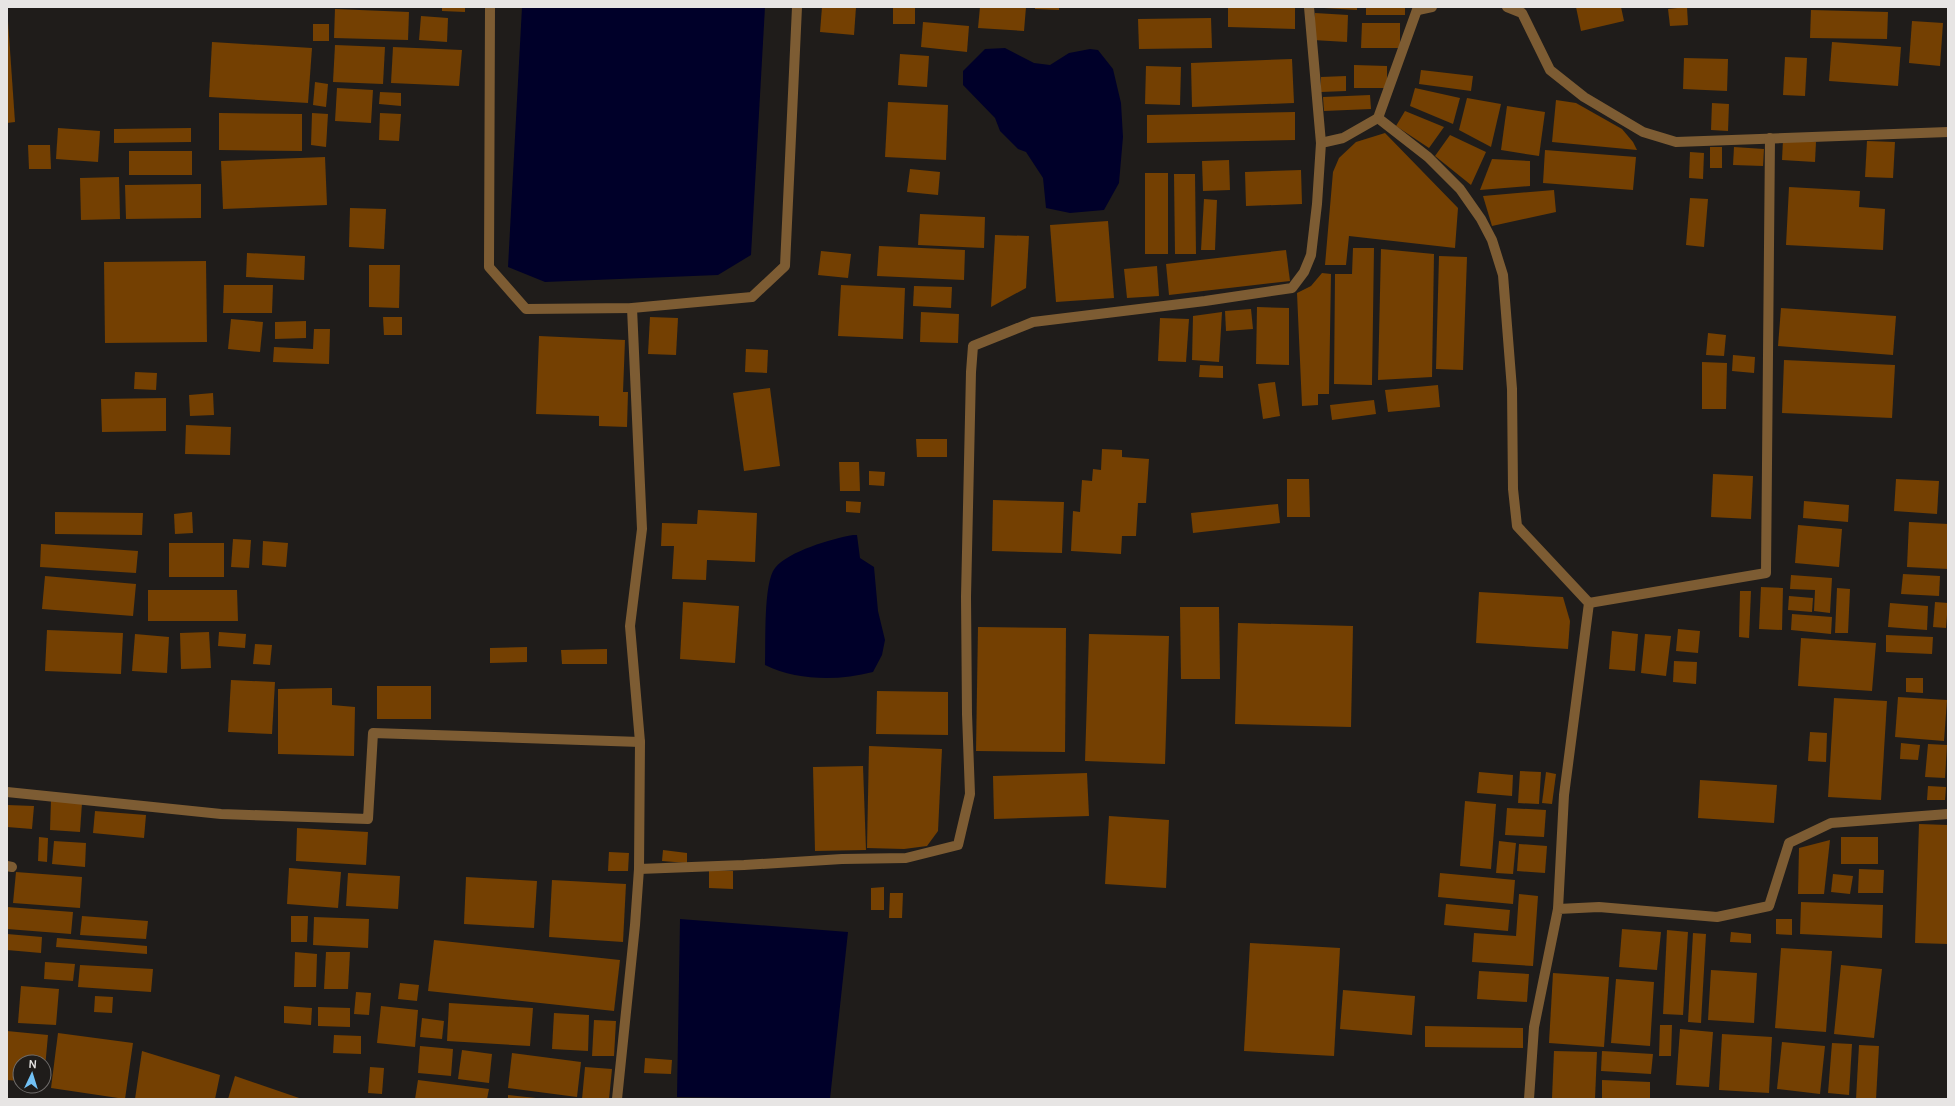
<svg xmlns="http://www.w3.org/2000/svg" width="1955" height="1106" font-family="Manrope,sans-serif">
<rect width="100%" height="100%" fill="#1f1c1a"/>
<g fill="#000029">
<path d="M522,7H765L751,255L718,275L545,282L508,267Z"/>
<path d="M1005,48L1034,63L1050,65L1069,53L1090,49L1098,50L1113,69L1121,103L1123,137L1119,183L1104,210L1070,213L1046,208L1043,178L1026,152L1018,149L1000,131L995,118L963,85V71L985,49Z"/>
<path d="M853,535H857L860,558L874,567L878,611L885,640L882,655L873,672C838,681 798,681 765,665C766,644 763,583 775,568C789,551 831,539 853,535Z"/>
<path d="M680,919L848,932L830,1099L677,1097Z"/>
</g>
<g fill="#744002">
<path d="M7,7L15,122L7,123Z"/>
<path d="M442,7H465V12L442,11Z"/>
<path d="M822,7H856L854,35L820,32Z"/>
<rect x="893" y="7" width="22" height="17"/>
<path d="M980,7H1026L1024,31L978,28Z"/>
<path d="M1035,7H1059V10L1035,9Z"/>
<path d="M1228,7H1295V29L1228,27Z"/>
<path d="M1325,7H1357V10L1324,8Z"/>
<rect x="1366" y="7" width="39" height="8"/>
<path d="M1576,7H1621L1624,21L1581,31Z"/>
<path d="M1687,7L1688,25L1670,26L1668,9Z"/>
<path d="M335,9L409,12L408,40L334,38Z"/>
<path d="M1811,10L1888,12L1887,39L1810,38Z"/>
<path d="M1315,13L1348,15L1347,42L1313,40Z"/>
<path d="M421,16L448,18L447,42L419,40Z"/>
<path d="M1211,18L1212,48L1139,49L1138,19Z"/>
<path d="M1912,21L1943,23L1940,66L1909,63Z"/>
<path d="M923,22L969,26L967,52L921,47Z"/>
<path d="M1362,23H1400V48H1361Z"/>
<rect x="313" y="24" width="16" height="17"/>
<path d="M212,42L312,48L308,103L209,97Z"/>
<path d="M1832,42L1901,47L1898,86L1829,81Z"/>
<path d="M335,45L385,47L383,84L333,82Z"/>
<path d="M393,47L462,50L459,86L391,83Z"/>
<path d="M900,54L929,56L927,87L898,85Z"/>
<path d="M1785,57L1807,58L1805,96L1783,95Z"/>
<path d="M1684,58L1728,59L1727,91L1683,89Z"/>
<path d="M1292,59L1294,103L1192,107L1191,63Z"/>
<path d="M1354,65L1387,66V88H1354Z"/>
<path d="M1146,66L1181,67L1180,105L1145,104Z"/>
<path d="M1421,70L1473,76L1471,91L1419,84Z"/>
<path d="M1346,76V91L1321,92V77Z"/>
<path d="M315,82L328,84L326,107L313,105Z"/>
<path d="M337,88L373,90L371,123L335,121Z"/>
<path d="M1415,88L1460,98L1453,124L1410,106Z"/>
<path d="M380,92L401,93V106L379,104Z"/>
<path d="M1370,95L1371,109L1324,111L1323,97Z"/>
<path d="M1467,98L1501,104L1491,147L1459,130Z"/>
<path d="M1556,100L1576,103L1622,129L1633,142L1637,150L1552,142Z"/>
<path d="M888,102L948,105L946,160L885,157Z"/>
<path d="M1712,103L1729,104L1728,131L1711,130Z"/>
<path d="M1507,106L1545,112L1539,156L1501,150Z"/>
<path d="M1405,111L1444,127L1429,148L1396,126Z"/>
<path d="M1295,112V140L1147,143V115Z"/>
<path d="M219,113L302,114V151L219,150Z"/>
<path d="M312,113L328,114L326,147L311,145Z"/>
<path d="M380,113L401,114L399,141L379,140Z"/>
<path d="M58,128L100,131L98,162L56,159Z"/>
<path d="M191,128V142L114,143V129Z"/>
<path d="M1385,133L1458,208L1455,248L1349,236L1346,265H1325L1333,172L1339,158L1356,142Z"/>
<path d="M1450,135L1486,152L1471,185L1435,156Z"/>
<path d="M1783,140L1816,142L1815,162L1782,160Z"/>
<path d="M1867,141L1895,142L1893,178L1865,177Z"/>
<path d="M28,145H50L51,169H29Z"/>
<rect x="1710" y="147" width="12" height="21"/>
<path d="M1734,147L1764,149L1763,166L1733,165Z"/>
<path d="M1545,150L1636,157L1633,190L1543,183Z"/>
<rect x="129" y="151" width="63" height="24"/>
<path d="M1690,152L1704,153L1703,179L1689,178Z"/>
<path d="M325,157L327,205L223,209L221,161Z"/>
<path d="M1492,159L1530,161V186L1480,190Z"/>
<path d="M1229,160L1230,190L1203,191L1202,161Z"/>
<path d="M910,169L940,172L938,195L907,192Z"/>
<path d="M1301,170L1302,204L1246,206L1245,172Z"/>
<rect x="1145" y="173" width="23" height="81"/>
<path d="M1174,174H1195L1196,254H1175Z"/>
<path d="M119,177L120,219L81,220L80,178Z"/>
<path d="M201,184V218L126,219L125,185Z"/>
<path d="M1789,187L1860,191L1859,207L1885,209L1883,250L1786,245Z"/>
<path d="M1554,190L1556,212L1492,226L1483,196Z"/>
<path d="M1690,198L1708,199L1704,247L1686,245Z"/>
<path d="M1204,199L1217,200L1215,250H1201Z"/>
<path d="M350,208L386,209L384,249L349,247Z"/>
<path d="M920,214L985,217L984,248L918,245Z"/>
<path d="M1108,221L1114,298L1056,302L1050,225Z"/>
<path d="M995,235L1029,236L1026,288L991,307Z"/>
<path d="M879,246L965,250L964,280L877,276Z"/>
<path d="M1353,248H1374L1372,385L1334,384L1335,274H1352Z"/>
<path d="M1381,249L1434,254L1432,377L1378,380Z"/>
<path d="M1286,250L1290,281L1169,295L1166,264Z"/>
<path d="M821,251L851,254L848,278L818,275Z"/>
<path d="M247,253L305,256L304,280L246,277Z"/>
<path d="M1439,256L1467,257L1463,370L1436,369Z"/>
<path d="M206,261L207,342L105,343L104,262Z"/>
<path d="M369,265H400L399,308L369,307Z"/>
<path d="M1157,266L1159,296L1127,298L1124,269Z"/>
<path d="M1322,273L1331,274L1329,394H1318V405L1302,406L1297,293L1311,286Z"/>
<path d="M224,285H273L272,313H223Z"/>
<path d="M841,285L905,288L903,339L838,336Z"/>
<path d="M914,286L952,287L951,308L913,306Z"/>
<path d="M1257,307L1289,308V365L1256,364Z"/>
<path d="M1781,308L1896,316L1893,355L1778,346Z"/>
<path d="M1251,309L1253,329L1226,331L1225,311Z"/>
<path d="M921,312L959,314L958,343L920,342Z"/>
<path d="M1222,312L1219,362L1192,360L1193,316Z"/>
<path d="M383,317H402V335H384Z"/>
<path d="M650,317L678,318L676,355L648,354Z"/>
<path d="M1160,318L1189,319L1186,362L1158,361Z"/>
<path d="M231,319L263,322L260,352L228,349Z"/>
<path d="M306,321V338L275,339V322Z"/>
<path d="M314,329H330L329,364L273,362L274,347L313,349Z"/>
<path d="M1708,333L1726,335L1724,356L1706,355Z"/>
<path d="M539,336L625,340L623,392H628L627,427L599,426V416L536,414Z"/>
<path d="M746,349L768,350L767,373L745,372Z"/>
<path d="M1733,355L1755,357L1754,373L1732,371Z"/>
<path d="M1784,360L1895,365L1892,418L1782,413Z"/>
<path d="M1702,362L1727,363L1726,409H1702Z"/>
<path d="M1200,365L1223,366V378L1199,377Z"/>
<path d="M135,372L157,373L156,390L134,389Z"/>
<path d="M1275,382L1280,416L1263,419L1258,384Z"/>
<path d="M1438,385L1440,407L1388,412L1385,390Z"/>
<path d="M770,388L780,466L744,471L733,393Z"/>
<path d="M213,393L214,415L190,416L189,395Z"/>
<path d="M166,398V431L102,432L101,399Z"/>
<path d="M1374,400L1376,414L1332,420L1330,405Z"/>
<path d="M186,425L231,427L230,455L185,454Z"/>
<path d="M916,439H947V457H917Z"/>
<path d="M1102,449L1122,450V457L1149,459L1146,503H1138L1136,536H1122L1121,554L1071,551L1073,511L1080,512L1082,480L1092,481L1093,469L1101,470Z"/>
<path d="M839,462H859L860,491H840Z"/>
<path d="M869,471L885,472L884,486L869,485Z"/>
<path d="M1713,474L1753,476L1751,519L1711,517Z"/>
<path d="M1287,479H1309L1310,517H1287Z"/>
<path d="M1896,479L1939,481L1937,514L1894,511Z"/>
<path d="M993,500L1064,502L1062,553L992,551Z"/>
<path d="M846,501L861,502L860,513L846,512Z"/>
<path d="M1804,501L1849,505L1848,522L1803,518Z"/>
<path d="M1278,504L1280,523L1193,533L1191,513Z"/>
<path d="M698,510L757,513L755,562L707,560L706,580L672,579L674,546H661L662,523L697,524Z"/>
<path d="M55,512L143,513L142,535L55,534Z"/>
<path d="M192,512L193,533L175,534L174,514Z"/>
<path d="M1909,522L1948,524V569L1907,567Z"/>
<path d="M1798,525L1842,529L1839,567L1795,563Z"/>
<path d="M233,539L251,540L249,568L231,567Z"/>
<path d="M263,541L288,543L286,567L262,565Z"/>
<rect x="169" y="543" width="55" height="34"/>
<path d="M41,544L138,551L136,573L40,567Z"/>
<path d="M1903,574L1940,576L1939,596L1901,594Z"/>
<path d="M1791,575L1832,578L1830,613L1814,611L1815,590L1790,589Z"/>
<path d="M45,576L136,584L133,616L42,609Z"/>
<path d="M1761,587L1783,588L1782,630L1759,629Z"/>
<path d="M1837,588L1850,589L1848,633H1835Z"/>
<path d="M148,590H237L238,621H148Z"/>
<path d="M1740,591H1751L1749,638L1739,637Z"/>
<path d="M1479,592L1563,597L1570,621L1568,649L1476,643Z"/>
<path d="M1789,596L1813,598L1812,612L1788,610Z"/>
<path d="M683,602L739,606L735,663L680,659Z"/>
<path d="M1935,602L1948,603L1946,628L1933,627Z"/>
<path d="M1890,603L1928,606L1927,630L1888,627Z"/>
<path d="M1180,607H1219L1220,679H1181Z"/>
<path d="M1792,614L1832,617L1831,634L1791,630Z"/>
<path d="M1238,623L1353,626L1351,727L1235,724Z"/>
<path d="M978,627L1066,628L1065,752L976,751Z"/>
<path d="M1678,629L1700,631L1698,653L1676,651Z"/>
<path d="M47,630L123,633L121,674L45,671Z"/>
<path d="M1612,631L1638,634L1635,671L1609,669Z"/>
<path d="M209,632L211,668L181,669L180,633Z"/>
<path d="M219,632L246,634L245,648L218,646Z"/>
<path d="M135,634L169,637L167,673L132,671Z"/>
<path d="M1089,634L1169,636L1165,764L1085,761Z"/>
<path d="M1645,634L1671,636L1666,676L1641,673Z"/>
<path d="M1886,635L1933,637L1932,654L1886,652Z"/>
<path d="M1801,638L1876,643L1872,691L1798,686Z"/>
<path d="M255,644L272,645L270,665L253,664Z"/>
<path d="M527,647V662L490,663V648Z"/>
<path d="M607,649V664H562L561,650Z"/>
<path d="M1674,661L1697,662L1696,684L1673,682Z"/>
<path d="M1906,678H1923V693L1906,692Z"/>
<path d="M231,680L275,682L272,734L228,732Z"/>
<rect x="377" y="686" width="54" height="33"/>
<path d="M332,688V705L355,707L354,756L278,754V689Z"/>
<path d="M877,691L948,692V735L876,734Z"/>
<path d="M1898,697L1947,700L1944,741L1895,737Z"/>
<path d="M1834,698L1887,701L1881,800L1828,797Z"/>
<path d="M1810,732L1827,733L1826,762L1808,761Z"/>
<path d="M1901,743L1920,745L1918,760L1900,759Z"/>
<path d="M1928,744L1947,745L1945,778L1925,777Z"/>
<path d="M869,746L942,749L938,831L927,846L904,849L867,848Z"/>
<path d="M863,766L866,850L815,851L813,767Z"/>
<path d="M1520,771L1541,772L1539,804L1518,803Z"/>
<path d="M1479,772L1513,775L1512,796L1477,793Z"/>
<path d="M1546,772L1556,774L1552,804L1542,803Z"/>
<path d="M1087,773L1089,816L994,819L993,776Z"/>
<path d="M1700,780L1777,785L1774,823L1698,818Z"/>
<path d="M1928,786L1946,787L1945,800H1927Z"/>
<path d="M51,801L82,803L80,832L50,830Z"/>
<path d="M1465,801L1496,804L1491,869L1460,866Z"/>
<path d="M7,805L34,806L32,829L7,827Z"/>
<path d="M1507,808L1546,810L1544,837L1505,835Z"/>
<path d="M95,811L146,815L144,838L93,833Z"/>
<path d="M1109,816L1169,820L1166,888L1105,884Z"/>
<path d="M1919,824L1948,825V944L1915,943Z"/>
<path d="M297,828L368,832L366,865L296,861Z"/>
<path d="M39,837L48,838L47,862L38,861Z"/>
<rect x="1841" y="837" width="37" height="27"/>
<path d="M1830,840L1824,894H1798L1799,848Z"/>
<path d="M54,841L86,843L85,867L52,864Z"/>
<path d="M1499,841L1516,843L1513,874L1496,873Z"/>
<path d="M1519,844L1547,846L1545,873L1517,871Z"/>
<path d="M663,850L687,853V863L662,861Z"/>
<path d="M609,852L629,853L628,871H608Z"/>
<path d="M289,868L341,872L338,908L287,904Z"/>
<path d="M1859,869L1884,870L1883,893H1858Z"/>
<path d="M709,870L733,871V889L709,888Z"/>
<path d="M16,872L82,877L80,908L13,903Z"/>
<path d="M348,873L400,876L398,909L346,906Z"/>
<path d="M1440,873L1515,880L1513,904L1438,897Z"/>
<path d="M1833,874L1853,876L1850,894L1831,892Z"/>
<path d="M466,877L537,881L534,928L464,924Z"/>
<path d="M552,880L626,884L623,942L549,937Z"/>
<path d="M884,887V910H871V888Z"/>
<path d="M890,893H903L902,918H889Z"/>
<path d="M1519,894L1538,896L1533,966L1472,962L1474,933L1516,936Z"/>
<path d="M1801,902L1883,905L1882,938L1800,934Z"/>
<path d="M1446,904L1510,910L1508,931L1444,925Z"/>
<path d="M7,907L73,912L71,934L7,929Z"/>
<path d="M82,916L148,921L146,939L80,935Z"/>
<path d="M291,916H308L307,942H291Z"/>
<path d="M314,917L369,919L368,948L313,945Z"/>
<path d="M1776,919H1792V935L1776,934Z"/>
<path d="M1622,929L1661,932L1657,970L1619,967Z"/>
<path d="M1667,930L1688,932L1683,1015L1663,1014Z"/>
<path d="M1731,932L1751,934V943L1730,942Z"/>
<path d="M1693,933L1706,934L1701,1023L1688,1022Z"/>
<path d="M7,934L42,937L41,953L7,950Z"/>
<path d="M57,938L147,946V954L56,947Z"/>
<path d="M434,940L620,960L614,1011L428,991Z"/>
<path d="M1250,943L1340,948L1334,1056L1244,1051Z"/>
<path d="M1781,948L1832,951L1826,1032L1775,1028Z"/>
<path d="M295,952L317,954L316,987H294Z"/>
<path d="M326,952H350L348,989H324Z"/>
<path d="M45,962L75,964L73,981L44,979Z"/>
<path d="M80,965L153,969L151,992L78,987Z"/>
<path d="M1841,965L1882,969L1874,1038L1834,1034Z"/>
<path d="M1711,970L1757,973L1754,1023L1708,1020Z"/>
<path d="M1479,971L1529,974L1527,1002L1477,999Z"/>
<path d="M1553,973L1609,977L1604,1047L1549,1043Z"/>
<path d="M1616,979L1654,982L1650,1046L1611,1043Z"/>
<path d="M400,983L419,985L417,1001L398,999Z"/>
<path d="M21,986L59,989L56,1025L18,1023Z"/>
<path d="M1343,990L1415,996L1412,1035L1340,1029Z"/>
<path d="M356,992L371,993L369,1015L354,1014Z"/>
<path d="M95,996L113,997L112,1013L94,1012Z"/>
<path d="M449,1003L533,1008L530,1046L447,1041Z"/>
<path d="M284,1006L312,1008L311,1025L284,1023Z"/>
<path d="M381,1006L418,1010L415,1047L377,1043Z"/>
<path d="M318,1007L350,1008V1027L318,1026Z"/>
<path d="M554,1013L589,1015L588,1051L552,1049Z"/>
<path d="M422,1018L444,1021L442,1039L420,1037Z"/>
<path d="M594,1020L616,1021L614,1056H592Z"/>
<path d="M1660,1025H1672L1671,1056H1659Z"/>
<path d="M1425,1026L1523,1028V1048L1425,1047Z"/>
<path d="M1680,1029L1713,1032L1709,1087L1676,1085Z"/>
<path d="M7,1031L48,1035L45,1068L44,1062H20V1081L7,1080Z"/>
<path d="M58,1033L133,1043L125,1099L51,1088Z"/>
<path d="M1722,1034L1772,1037L1769,1093L1719,1090Z"/>
<path d="M334,1035L361,1036V1054L333,1053Z"/>
<path d="M1782,1042L1825,1046L1820,1094L1777,1089Z"/>
<path d="M1832,1043L1852,1044L1849,1095L1828,1093Z"/>
<path d="M1859,1045L1879,1046L1876,1099H1856Z"/>
<path d="M420,1046L453,1049L451,1076L418,1073Z"/>
<path d="M462,1050L492,1054L489,1083L458,1079Z"/>
<path d="M142,1051L220,1075L215,1099H135Z"/>
<path d="M1554,1051L1597,1052L1595,1099L1552,1098Z"/>
<path d="M1602,1051L1653,1054L1651,1074L1601,1071Z"/>
<path d="M512,1053L581,1062L577,1097L508,1088Z"/>
<path d="M645,1058L672,1060L671,1074L644,1073Z"/>
<path d="M370,1067L384,1068L382,1094L368,1093Z"/>
<path d="M585,1067L612,1069L609,1099H582Z"/>
<path d="M235,1076L302,1099H228Z"/>
<path d="M418,1080L489,1089L487,1099H415Z"/>
<path d="M1602,1080L1650,1082V1099H1602Z"/>
<path d="M508,1095L536,1098V1099H508Z"/>
</g>
<g fill="none" stroke-linecap="round" stroke-linejoin="round">
<g stroke="#7d5c33" stroke-width="10">
<path d="M490,7L489,267L526,309L632,308L752,297L785,266L797,7"/>
<path d="M1309,7L1321,143"/>
<path d="M1418,7L1378,118L1428,157L1460,189L1481,219L1492,240L1503,275L1512,389L1513,489L1517,526L1589,603L1564,795L1558,909"/>
<path d="M1507,7L1522,13L1550,70L1584,97L1643,132L1676,142L1948,132"/>
<path d="M1418,10L1432,7"/>
<path d="M1589,603L1766,573L1770,138"/>
<path d="M7,792L221,814L368,819L373,733L640,742"/>
<path d="M7,866L12,867"/>
<path d="M639,869L744,865L842,859L906,858L958,845L970,794L967,714L966,597L971,372L973,346L1033,322L1205,301L1292,288L1304,272L1311,255L1317,204L1321,143L1343,138L1378,118"/>
<path d="M617,1099L635,925L639,869L640,742L630,626L642,529L632,308"/>
<path d="M1529,1099L1534,1027L1558,909L1599,907L1717,917L1769,906L1789,843L1831,823L1948,814"/>
</g>
</g>
<rect width="1955" height="1106" fill="none" stroke="#e7e5e4" stroke-width="16"/>
<g transform="translate(32 1074) rotate(4)"><circle r="19" fill="#1f1c1a" stroke="#6f6c6b"/>
<path d="M0-3L7 15L0 10L-7 15Z" fill="#72c1f5"/>
<text y="-6" font-size="11" font-weight="bold" text-anchor="middle" fill="#e7e5e4">N</text>
</g>
</svg>
